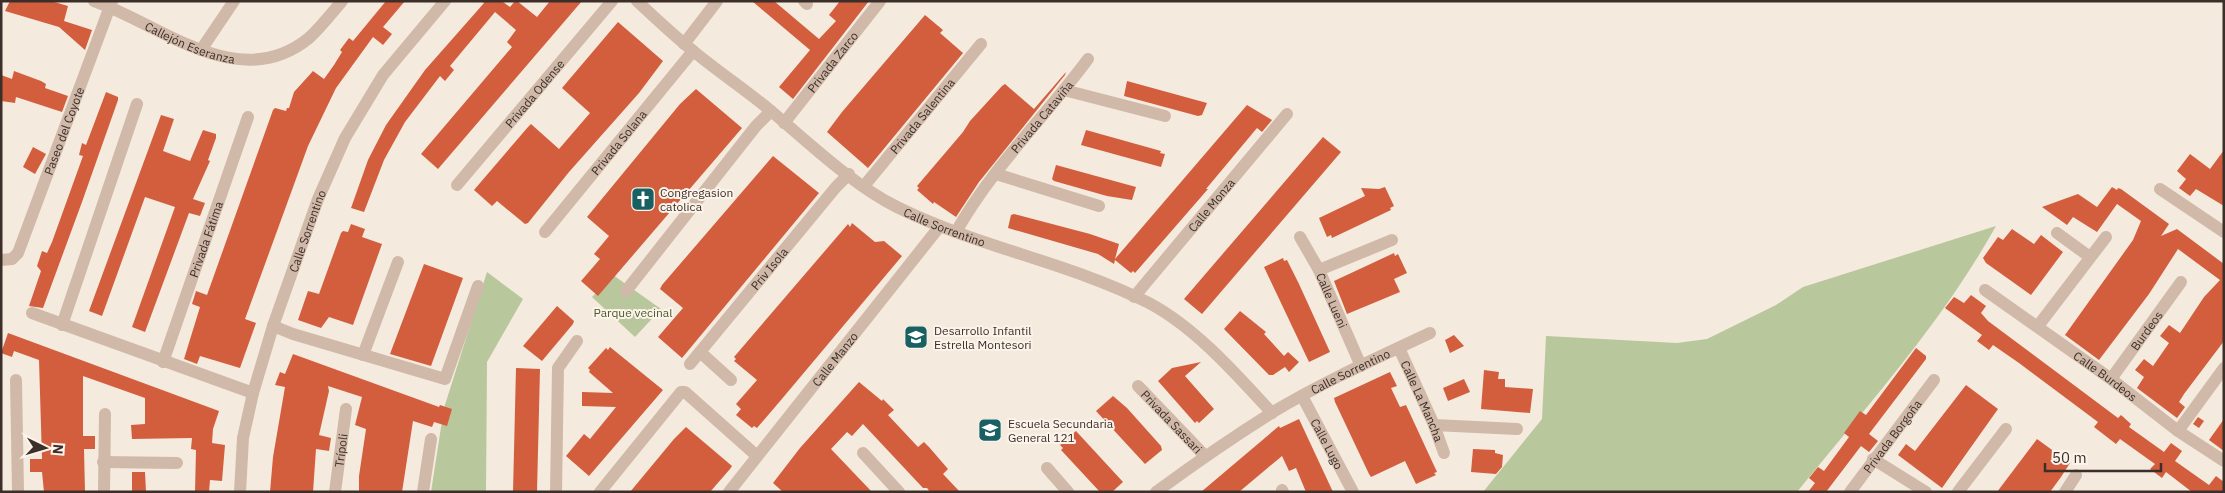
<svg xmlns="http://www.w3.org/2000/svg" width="2225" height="493" font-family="'IBM Plex Sans',sans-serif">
<rect width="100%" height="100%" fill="#f5eade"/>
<g fill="#b9c79c">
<path d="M1996,226C1942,323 1867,406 1797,492H1483L1542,419L1546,336L1677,343L1707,339L1776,305L1803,287Z"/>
<path d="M487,272L523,299L487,362L486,492H431L444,408Z"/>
<path d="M613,275L661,309L635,337L592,297Z"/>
</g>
<g fill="#d35e3e">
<path d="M10,1H51L68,6L64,21L92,30L85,50L59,27L5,11Z"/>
<path d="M386,1H405L383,27L392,34L383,45L373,37L336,88L308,146L245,319L256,323L240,368L200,356L197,364L184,359L200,307L192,304L196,291L207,295L273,110L275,108L286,111L287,108H289L294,92L313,71L324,79L334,65L342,52L340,50L349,38L353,41Z"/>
<path d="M482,1H504L503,2L510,7L515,1H517L537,17L550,1H582L438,169L421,154L512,47L507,42L516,30L495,12L450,66L454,70L445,81L440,76L405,122L384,160L364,212L351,208L368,160L386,125L425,70L477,11L484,3Z"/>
<path d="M752,1H774L819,39L836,21L829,15L840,1H869L793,99L779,87L810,50Z"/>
<path d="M925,15L943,30L940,33L963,53L868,168L827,132L842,112Z"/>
<path d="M618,22L663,61L639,93L569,172L528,223L525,224L497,201L492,206L474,190L528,127L531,124L559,149L590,113L562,88Z"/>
<path d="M14,71L41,81L46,84L45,88L68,96L62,112L16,97L15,103L1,101V75L12,79Z"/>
<path d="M1066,72L1065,75L979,182L956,217L934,202L933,204L917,190L919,188L917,186L963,132L970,121L1002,86L1005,84L1034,109Z"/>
<path d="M1127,81L1207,103L1202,115L1198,116L1124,96Z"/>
<path d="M696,89L742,128L598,296L581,281L600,259L594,254L609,236L587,217L680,104Z"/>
<path d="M106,92L118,97V100L82,202L43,308L29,306L41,271L37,266L42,251L47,253L52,242L83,156L79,155L82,143L86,145Z"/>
<path d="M1247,105L1272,120L1262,132L1257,128L1206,189H1208L1135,273L1133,271L1131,273L1115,260L1114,264L1098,254L1008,228L1011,215L1014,214L1090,234L1119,244L1115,259Z"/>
<path d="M161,115L174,119L163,151L190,161L203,130L216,134V138L208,160L210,161L193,199L205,203L200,216L189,213L145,332L132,327L175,207L145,197L102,316L89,311Z"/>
<path d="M1086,130L1161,151L1160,153L1165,154L1161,167L1081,145Z"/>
<path d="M1323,137L1341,152L1202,314L1184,299Z"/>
<path d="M33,147L46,154L35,174L23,167Z"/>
<path d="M2224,150V206L2196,189L2190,196L2179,188L2186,179L2177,171L2190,154L2210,169Z"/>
<path d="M773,156L819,193L682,358L658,337L683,308L660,289L662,285Z"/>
<path d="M1056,165L1136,187L1132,200L1107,196L1054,181L1052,179Z"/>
<path d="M1385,187L1394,206L1390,208L1391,210L1332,238L1331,235L1327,237L1319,218L1365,196L1361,188L1379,189Z"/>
<path d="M2112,187L2117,190L2118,188L2121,189L2169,224L2161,236L2177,229L2224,264V341L2184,394L2179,402L2185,407L2177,418L2137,388L2144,377L2135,370L2144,359L2153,366L2169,343L2160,336L2169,325L2180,333L2204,297L2220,280L2201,266L2178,249L2149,294L2099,360L2065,335L2133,240L2141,221L2117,204L2097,232L2073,217L2067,225L2042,207L2078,194L2097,207Z"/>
<path d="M852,223L875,242L884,241L902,256L781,400L757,428L754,426L752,428L736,415L741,409L736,404L757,380L734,361L736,359L734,357L848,224L850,227Z"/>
<path d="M351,224L365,229L362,237L382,244L353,325L329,317L321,328L298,320L308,291L319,294L341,233L343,231L348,232Z"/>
<path d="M2012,229L2034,244L2041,235L2063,252L2031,295L1986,263L1983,258L1998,237L2003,240Z"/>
<path d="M1394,253L1395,256L1398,254L1407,273L1394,279L1400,292L1347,314L1334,281Z"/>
<path d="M1283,258L1284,261L1287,260L1299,284L1330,352L1309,362L1264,267Z"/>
<path d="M424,264L463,278L431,366L390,354Z"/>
<path d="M1971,295L1986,306L1981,313L1988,321L2118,418L2121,415L2131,424L2129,427L2164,452L2171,443L2182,451L2175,461L2209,485L2216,476L2224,482V492H2192L2166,472L2162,478L2150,469L2155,464L2120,439L2116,444L2094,427L2098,422L2019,363L1993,345L1989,350L1977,341L1982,335L1945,308L1954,297L1964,303Z"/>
<path d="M557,306L574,321L573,324L542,361L523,346Z"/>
<path d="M1240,311L1266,332L1264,334L1284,356L1288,352L1299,362L1289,372L1285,367L1273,375H1269L1224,329Z"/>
<path d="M8,333L219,411L213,429L212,443L225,445L222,481L210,480L209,492H195L196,450L191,449L192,438L132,439L131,425L145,424V398L83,376V436H95V449H84L85,492H44L42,472H30V459H42L39,360L14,351L12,357L1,353Z"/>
<path d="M1454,335L1464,346L1450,353L1445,340Z"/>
<path d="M610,347L663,390L589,476L566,456L584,434L590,439L616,407L582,406V392L613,393L589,372L590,370L588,368L606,348L608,350Z"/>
<path d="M1916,348L1926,356V359L1869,434L1878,441L1869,452L1861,446L1826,492H1808L1815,483L1809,478L1818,467L1824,471L1849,437L1844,433L1860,411L1866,415Z"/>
<path d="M293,354L439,407L440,405L452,409L447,426L434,422L432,427L413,421L402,492H359V476L366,429L355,425L362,397L328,386L329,391L319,435L331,438L329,451L316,449L313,492H270L273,457L285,387L275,385L280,372L285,374Z"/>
<path d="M1201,362L1185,376L1214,409L1199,423L1197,421L1195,423L1158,381L1172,368Z"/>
<path d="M516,368L540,369L537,492H513Z"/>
<path d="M1484,370L1499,372L1498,379H1505V387L1533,389L1530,413L1481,409Z"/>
<path d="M1390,372L1397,386L1391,388L1400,407L1406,405L1437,472L1434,473L1436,475L1416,484L1405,461L1371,477L1369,474L1335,402L1334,398Z"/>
<path d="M1464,379L1470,392L1448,401L1443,388Z"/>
<path d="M859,382L882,401L883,399L894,410L888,415L918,447L924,442L929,447L948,469L943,474L960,492H930L927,488H923L863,424L852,436L847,432L831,449L872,492H783L773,483L800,448Z"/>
<path d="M1966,385L1998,409L1942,488L1898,455L1906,444L1915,451Z"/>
<path d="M1113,396L1127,408L1161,446L1162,450L1145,464L1096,411Z"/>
<path d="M2198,417L2204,421L2199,428L2193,424Z"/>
<path d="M1299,419L1333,492H1306L1296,468L1289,471L1282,456L1239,492H1201L1279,426L1280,428Z"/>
<path d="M2224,419V451L2209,440Z"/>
<path d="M686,427L732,466L730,469L710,492H630L674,439Z"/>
<path d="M1076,431L1123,482L1112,492H1100L1061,450L1063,448L1060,445Z"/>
<path d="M2037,439L2070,463L2061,477L2050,492H1997Z"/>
<path d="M1473,449L1495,450V453L1503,455L1502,467L1496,474L1471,472Z"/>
<path d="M132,472H145L146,492H132Z"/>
</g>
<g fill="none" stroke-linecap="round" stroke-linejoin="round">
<g stroke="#d0b9a8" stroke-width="12">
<path id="s1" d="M94,1C162,25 239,95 309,38C321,27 331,14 342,1"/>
<path id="s2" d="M637,1C655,18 673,35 692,50C717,71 746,90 771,111C808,142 854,186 897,207C977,247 1068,262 1149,303C1196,328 1236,374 1272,413"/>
<path d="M804,1L807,4"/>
<path d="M684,44L717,1"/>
<path d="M201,50L234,1"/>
<path d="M1064,90L1165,116"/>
<path id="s3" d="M784,123L880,1"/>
<path d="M996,174L1099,206"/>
<path id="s4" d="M457,185L612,1"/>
<path id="s5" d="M864,186L981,44"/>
<path d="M2160,189L2224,232"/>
<path id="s6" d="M545,232L693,51"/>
<path id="s7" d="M956,232C991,169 1045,117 1088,59"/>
<path d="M2057,233L2090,257"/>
<path id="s8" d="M1300,237L1319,270L1361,366"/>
<path id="s9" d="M1,260L12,259L18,253L112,1"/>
<path d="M1319,270L1392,240"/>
<path id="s10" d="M1985,290L2111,379L2178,431L2224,461"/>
<path d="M626,291L756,126L771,111"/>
<path id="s11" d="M1134,297L1287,114"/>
<path d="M32,313L253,393"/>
<path d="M62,325L137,104"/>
<path d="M273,326L293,334L445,379L478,286"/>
<path d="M2038,326L2106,237"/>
<path id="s12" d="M1399,348L1434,425L1444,453"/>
<path d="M700,352L731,380"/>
<path d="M363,355L398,262"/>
<path id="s13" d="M163,362L248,117"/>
<path id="s14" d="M690,364L836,187L849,174"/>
<path id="s15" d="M2111,379L2181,282"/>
<path d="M16,380L18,492"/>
<path id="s16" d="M1138,386L1205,456"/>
<path id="s17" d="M1302,396L1353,492"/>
<path d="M1434,425L1517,429"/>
<path d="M2178,431L2224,368"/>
<path d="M863,453L899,492"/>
<path d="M1873,459L1926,492"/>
<path d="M103,462L177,463"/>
<path d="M1047,468L1068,492"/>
<path d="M1282,490L1283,492"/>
<path d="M104,492L105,414"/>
<path id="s18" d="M240,492L243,438L253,393L273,326L318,199L345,138L383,75L445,1"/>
<path id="s19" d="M335,492L346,409"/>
<path d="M423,492L431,439"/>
<path d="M556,492L558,368L577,341"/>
<path d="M600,492L681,392H685L757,456"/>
<path id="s20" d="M729,492L940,226"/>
<path id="s21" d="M1156,492C1194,464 1233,437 1273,412C1323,382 1377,358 1430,333"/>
<path id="s22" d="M1850,492L1934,380"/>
<path d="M1958,492L2006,429"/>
<path d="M2065,492L2076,475"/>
</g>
</g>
<defs>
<g id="church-square" transform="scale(1.25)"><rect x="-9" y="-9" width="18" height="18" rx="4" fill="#196063" stroke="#fcf4eb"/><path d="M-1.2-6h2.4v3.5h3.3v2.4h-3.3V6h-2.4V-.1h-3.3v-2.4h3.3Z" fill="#fff"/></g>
<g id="school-square" transform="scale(1.25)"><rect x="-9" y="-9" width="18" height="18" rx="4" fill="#196063" stroke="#fcf4eb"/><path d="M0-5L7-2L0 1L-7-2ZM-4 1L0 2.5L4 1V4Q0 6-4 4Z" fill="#fff"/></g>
</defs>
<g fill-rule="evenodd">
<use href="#church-square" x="643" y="199"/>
<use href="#school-square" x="916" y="337"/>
<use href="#school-square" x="990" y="430"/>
</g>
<g text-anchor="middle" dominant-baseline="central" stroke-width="4" stroke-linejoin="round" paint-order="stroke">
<g font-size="12" fill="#3c2e29" stroke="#fcf4eb">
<text stroke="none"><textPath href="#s1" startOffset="105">Callejón Eseranza</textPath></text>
<text stroke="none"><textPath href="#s3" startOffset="78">Privada Zarco</textPath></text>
<text stroke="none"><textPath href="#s4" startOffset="120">Privada Odense</textPath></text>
<text stroke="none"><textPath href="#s5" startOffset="91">Privada Salentina</textPath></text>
<text stroke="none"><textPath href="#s7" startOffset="144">Privada Cataviña</textPath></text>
<text stroke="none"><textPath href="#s9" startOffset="150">Paseo del Coyote</textPath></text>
<text stroke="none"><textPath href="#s6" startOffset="116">Privada Solana</textPath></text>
<text stroke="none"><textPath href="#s11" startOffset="120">Calle Monza</textPath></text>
<text stroke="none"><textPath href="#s2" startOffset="384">Calle Sorrentino</textPath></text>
<text stroke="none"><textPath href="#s18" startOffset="271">Calle Sorrentino</textPath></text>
<text stroke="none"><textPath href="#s13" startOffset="130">Privada Fátima</textPath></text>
<text stroke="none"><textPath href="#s14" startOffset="124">Priv Isola</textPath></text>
<text stroke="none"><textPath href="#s8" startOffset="71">Calle Lueni</textPath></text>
<text stroke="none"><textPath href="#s15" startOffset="60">Burdeos</textPath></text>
<text stroke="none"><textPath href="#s20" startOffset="170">Calle Manzo</textPath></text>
<text stroke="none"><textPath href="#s21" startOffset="229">Calle Sorrentino</textPath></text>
<text stroke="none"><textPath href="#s10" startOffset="148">Calle Burdeos</textPath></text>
<text stroke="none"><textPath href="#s12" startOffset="58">Calle La Mancha</textPath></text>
<text stroke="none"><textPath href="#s16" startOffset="49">Privada Sassari</textPath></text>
<text stroke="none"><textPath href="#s22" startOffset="70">Privada Borgoña</textPath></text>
<text stroke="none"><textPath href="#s17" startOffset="54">Calle Lugo</textPath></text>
<text stroke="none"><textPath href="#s19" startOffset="42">Trípoli</textPath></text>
</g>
<g font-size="12" fill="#3c2e29" stroke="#fcf4eb" text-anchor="start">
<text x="660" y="192">Congregasion<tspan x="660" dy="14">catolica</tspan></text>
<text x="934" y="330">Desarrollo Infantil<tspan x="934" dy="14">Estrella Montesori</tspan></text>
<text x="1008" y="423">Escuela Secundaria<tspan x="1008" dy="14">General 121</tspan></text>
</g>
<g font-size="12" fill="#4b5d29" stroke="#fcf4eb">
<text x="633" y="312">Parque vecinal</text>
</g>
</g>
<rect width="2225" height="493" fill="none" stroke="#3c2e29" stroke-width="5"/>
<g transform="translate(45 448) rotate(95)" stroke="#fcf4eb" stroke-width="4" paint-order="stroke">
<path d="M0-4L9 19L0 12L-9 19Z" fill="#3c2e29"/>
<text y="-8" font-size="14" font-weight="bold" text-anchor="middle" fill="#3c2e29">N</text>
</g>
<path d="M2045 463v8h116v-8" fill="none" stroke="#3c2e29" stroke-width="2.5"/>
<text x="2052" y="463" font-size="15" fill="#3c2e29" stroke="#fcf4eb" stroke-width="4" paint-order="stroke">50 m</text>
</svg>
